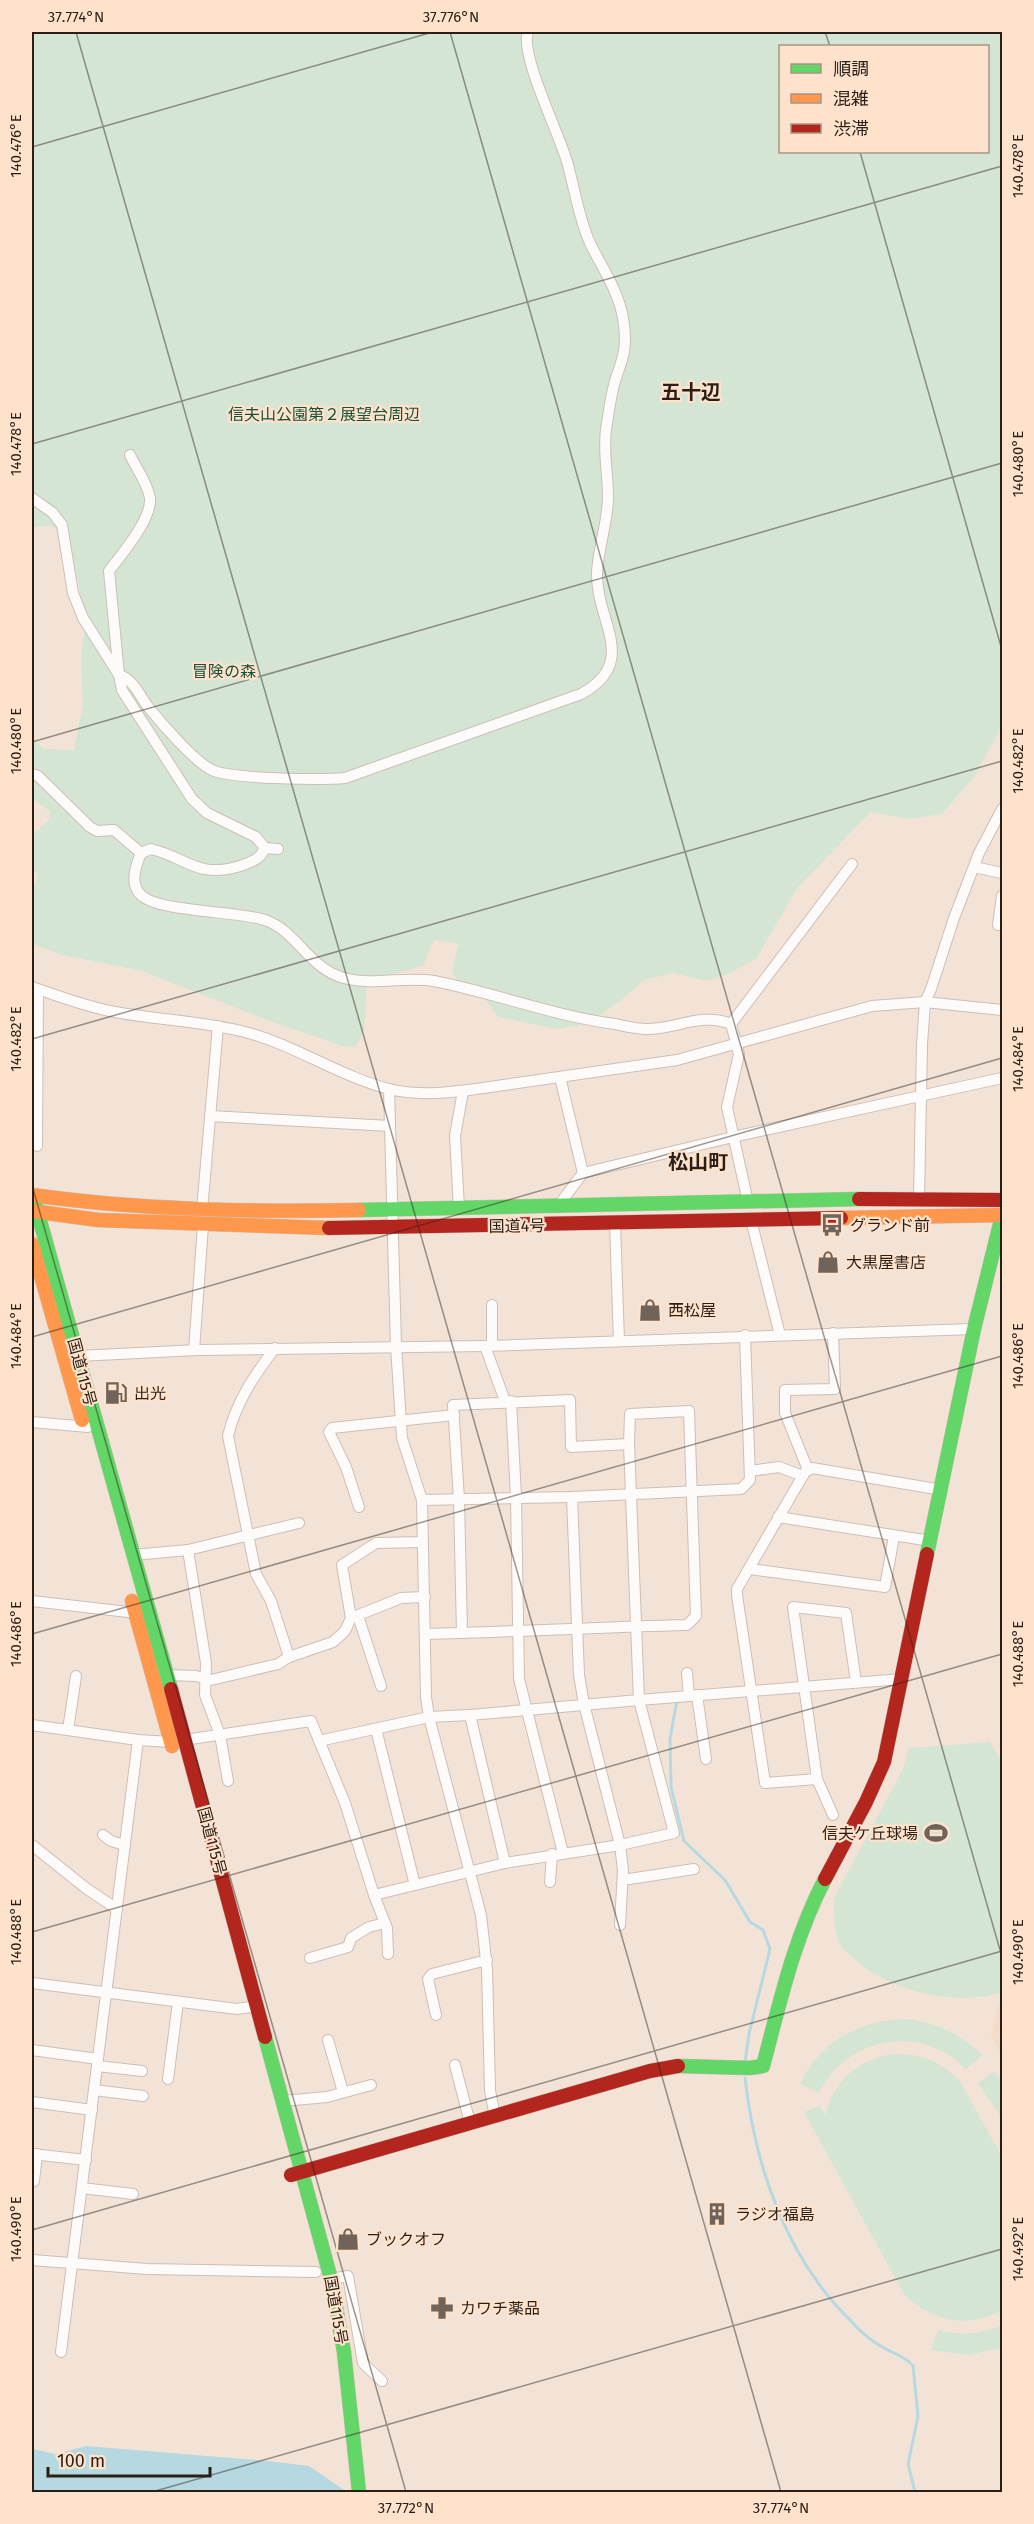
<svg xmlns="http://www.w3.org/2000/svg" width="1034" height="2524" font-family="'Fira Sans','Noto Sans JP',sans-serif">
<rect width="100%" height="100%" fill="#f3e3d7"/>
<path fill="#f5dbc8" d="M1002,2001V2057L991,2036L998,2004Z"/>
<g fill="#d5e5d3" fill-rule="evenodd">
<path d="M32,32H1002V726L974,777L942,814L909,819L871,812L798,887L756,959L728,974L707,981L673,973L644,980L619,1002L586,1024L557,1029L498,1017L479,990L458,983L452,971L458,944L434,940L423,966L378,978L367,983L364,1032L355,1047L342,1046L264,1019L142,971L62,955L32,944V885L36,884L37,873L32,870V836L50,818V811L32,799V739L44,749L74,750L83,704L81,657L86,621L70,542L51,525L32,528ZM780,46H988V152H780Z"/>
<path d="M990,1742L1002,1762V1992C956,2008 885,1990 851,1956C848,1953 843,1950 841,1946C834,1934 833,1910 835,1896L903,1769L909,1748Z"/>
<path d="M908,2019C937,2023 961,2034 982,2055L966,2069C922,2023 847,2036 819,2093L800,2084C820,2041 861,2019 908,2019Z"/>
<path d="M894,2054C921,2053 943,2062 961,2083L1002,2157V2310C969,2329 931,2322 904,2294L804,2112L820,2106L825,2115C834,2081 859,2058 894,2054Z"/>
<path d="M995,2071L1002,2081V2119L978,2083Z"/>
<path d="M1002,2325L1001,2348L968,2355L931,2350L938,2330C960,2336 982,2334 1002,2325Z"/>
</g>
<path fill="#b6d9e1" d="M86,2446L268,2461L309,2466L347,2492H32V2449L56,2454Z"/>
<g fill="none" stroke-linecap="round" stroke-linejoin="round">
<g stroke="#b6d9e1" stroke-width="3">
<path d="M677,1700L670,1739L671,1787L684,1841L725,1880L750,1922L763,1930L770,1949L749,2034L745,2062"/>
<path d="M745,2078C755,2166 786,2258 851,2321C859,2330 869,2339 879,2345C889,2352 906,2356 913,2366L918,2416L908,2464L915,2492"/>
</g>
<g stroke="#ccbfb6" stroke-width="12">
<g id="street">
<path d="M130,455C136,468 148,484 150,498C152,519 122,554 109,571L119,675C134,679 140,697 149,708C162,724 194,761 212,770C229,779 323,780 345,778L581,694C640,662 596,622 597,573C598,548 608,522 608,497C608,474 603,452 606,429C609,412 611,391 617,375C625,353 627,343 623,318C618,290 602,268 590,243C579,219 575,191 568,165C561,137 519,54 528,32"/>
<path d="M32,498L53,513L62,525L73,593L83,618L119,675L122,690L192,799L207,813L256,837L265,848L278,849"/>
<path d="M32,774L38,776L90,827L97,831L114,830L141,853L151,849C188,858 197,879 240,866C251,862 260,860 265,848"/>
<path d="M141,853C136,865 129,884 141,895C158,912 238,911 265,920C297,931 309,969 344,978C374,986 407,976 434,981C495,993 554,1016 615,1024C625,1026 636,1029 647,1029C676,1029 702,1012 731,1024L739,1054L727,1107L748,1202"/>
<path d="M974,867L1002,873"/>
<path d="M998,925L1002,896"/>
<path d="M32,987C58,996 87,1007 115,1012C158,1020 202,1021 245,1032C295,1045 339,1076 389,1089C418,1096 447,1093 476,1089L677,1060L872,1006L925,1002L1002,1010"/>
<path d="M731,1024L852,864"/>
<path d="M560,1077L583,1173"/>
<path d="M389,1089L396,1346L402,1438L422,1500L426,1697L429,1717L481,1915L487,1969L490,2090L495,2117"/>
<path d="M210,1116L390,1126"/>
<path d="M37,1146L38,990"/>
<path d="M919,1198L922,1044L925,1002L931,989L954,918L979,853L1002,809"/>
<path d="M558,1206L583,1173L733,1137L1002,1078"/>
<path d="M459,1208L455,1136L463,1091"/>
<path d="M202,1210L218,1026"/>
<path d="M751,1220L780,1335"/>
<path d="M615,1224L619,1341"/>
<path d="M492,1305V1345"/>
<path d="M485,1346L505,1401"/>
<path d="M275,1348C254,1376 236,1402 228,1436L256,1574L271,1601L289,1657"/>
<path d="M194,1350L203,1226"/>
<path d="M78,1356L198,1350L485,1346L974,1329"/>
<path d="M511,1401L516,1497L519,1679L563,1853"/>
<path d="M32,1422L88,1427"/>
<path d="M808,1470L785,1413V1390L835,1389L833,1333"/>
<path d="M750,1471L779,1467L803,1476"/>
<path d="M572,1497L579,1675L584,1704L620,1845L623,1870L620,1925"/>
<path d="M422,1500L572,1497L741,1489L750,1480L745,1335"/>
<path d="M359,1507L346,1467L329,1432L332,1428L454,1415"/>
<path d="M778,1517L931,1541"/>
<path d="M422,1542L376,1543L342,1565L351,1618L401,1598L425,1597"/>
<path d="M188,1550L206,1663L205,1695L220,1735L228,1781"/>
<path d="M133,1555L188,1550L299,1523"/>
<path d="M750,1569L885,1587L894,1536"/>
<path d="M32,1601L137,1613"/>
<path d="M358,1616L381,1686"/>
<path d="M462,1633L459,1499L453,1405L570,1400L571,1447L629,1444"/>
<path d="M425,1634C513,1632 600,1627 687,1625L696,1616L689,1411L630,1414L629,1444L639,1700L902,1679"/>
<path d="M687,1673L689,1696"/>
<path d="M167,1675L196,1676L211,1680L278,1664L289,1657L333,1642L345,1631L351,1618"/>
<path d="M697,1695L706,1759"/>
<path d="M470,1715L505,1863"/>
<path d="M32,1725L138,1740L171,1742L311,1721L345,1803L374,1895L387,1928L388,1954"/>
<path d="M376,1729L415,1885"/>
<path d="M68,1730L76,1676"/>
<path d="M319,1741L429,1717L470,1715L639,1700L674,1833L620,1845L505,1863L374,1895"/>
<path d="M817,1779L765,1783L737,1595V1589L805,1472L812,1468L942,1490"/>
<path d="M833,1815L817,1779L793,1607L846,1613L856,1682"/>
<path d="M103,1835L111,1841L125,1845"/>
<path d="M32,1845L87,1889L117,1909"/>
<path d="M623,1880L694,1869"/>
<path d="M550,1882L552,1854"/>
<path d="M310,1958L348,1947L351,1938L369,1927L385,1923"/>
<path d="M32,1983L237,2009L257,2006"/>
<path d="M436,2015L428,1979L432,1974L487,1960"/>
<path d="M328,2040L343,2092"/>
<path d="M32,2050L98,2059"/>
<path d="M455,2065L470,2123"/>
<path d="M97,2066L142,2071"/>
<path d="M168,2079L178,2002"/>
<path d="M94,2090L143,2096"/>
<path d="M283,2101L327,2097L371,2085"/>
<path d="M32,2102L92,2110"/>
<path d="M32,2154L86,2160"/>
<path d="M34,2181L37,2154"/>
<path d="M82,2188L133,2194"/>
<path d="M32,2260L147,2269L316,2272"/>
<path d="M331,2279L348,2276L363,2363L382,2381"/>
<path d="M61,2352L138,1740"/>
</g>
</g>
<g stroke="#ccbfb6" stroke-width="15">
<g id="fast">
<path d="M33,1196L171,1689"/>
<path d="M359,1210L859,1199"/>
<path d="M927,1554L974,1329L1002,1216"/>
<path d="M265,2037L331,2279L344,2352L359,2492"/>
<path d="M678,2066L750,2068L763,2066C780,2002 794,1938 825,1879"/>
</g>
</g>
<g stroke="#ccbfb6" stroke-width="15">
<g id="slow">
<path d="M32,1195C140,1210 250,1212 359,1210"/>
<path d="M32,1211L98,1220L329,1228"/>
<path d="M841,1218L1002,1215"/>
<path d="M32,1244L82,1420"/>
<path d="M132,1601L172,1746"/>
</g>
</g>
<g stroke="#ccbfb6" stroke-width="15">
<g id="jam">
<path d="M859,1199L1002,1200"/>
<path d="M329,1228L841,1218"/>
<path d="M171,1689L265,2037"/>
<path d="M825,1879L866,1802L884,1762L927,1554"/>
<path d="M291,2175L650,2071L678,2066"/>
</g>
</g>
<use href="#street" stroke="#fdfbf9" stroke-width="10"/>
<use href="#fast" stroke="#63d668" stroke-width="14"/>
<use href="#slow" stroke="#ff974d" stroke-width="14"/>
<use href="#jam" stroke="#b3261e" stroke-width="14"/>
</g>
<path fill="none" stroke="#291f17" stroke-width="1.5" stroke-opacity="0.45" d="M76,32L781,2492M450,32L1002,1957M825,32L830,46M32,147L433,32M860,152L1002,650M32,444L1002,166M32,742L1002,463M32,1039L1002,761M32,1185L406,2492M32,1337L1002,1058M32,1634L1002,1356M32,1932L1002,1654M32,2230L1002,1951M152,2492L1002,2249"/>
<defs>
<g id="bus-bare" transform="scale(1.8)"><path d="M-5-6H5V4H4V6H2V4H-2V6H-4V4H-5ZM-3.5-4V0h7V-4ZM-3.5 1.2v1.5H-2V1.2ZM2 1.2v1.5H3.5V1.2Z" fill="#70645a" stroke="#fee2cc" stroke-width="2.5" paint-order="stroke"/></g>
<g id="shop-bare" transform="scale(1.8)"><path d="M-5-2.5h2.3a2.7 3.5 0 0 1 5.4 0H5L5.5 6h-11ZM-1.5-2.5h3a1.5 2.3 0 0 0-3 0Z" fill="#70645a" stroke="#fee2cc" stroke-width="2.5" paint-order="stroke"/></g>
<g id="fuel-bare" transform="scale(1.8)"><path d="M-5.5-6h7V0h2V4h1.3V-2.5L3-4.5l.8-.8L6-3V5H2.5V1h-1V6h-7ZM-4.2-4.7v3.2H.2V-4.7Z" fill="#70645a" stroke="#fee2cc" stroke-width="2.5" paint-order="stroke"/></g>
<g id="stadium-bare" transform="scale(1.8)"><path d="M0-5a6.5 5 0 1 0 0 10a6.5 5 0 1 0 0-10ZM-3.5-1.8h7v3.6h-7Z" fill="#70645a" stroke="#fee2cc" stroke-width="2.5" paint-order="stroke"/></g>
<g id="building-bare" transform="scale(1.8)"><path d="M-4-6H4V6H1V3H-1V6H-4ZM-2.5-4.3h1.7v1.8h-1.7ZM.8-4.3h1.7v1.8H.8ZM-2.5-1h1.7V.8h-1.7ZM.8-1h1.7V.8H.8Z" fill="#70645a" stroke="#fee2cc" stroke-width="2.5" paint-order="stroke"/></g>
<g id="pharmacy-bare" transform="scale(1.8)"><path d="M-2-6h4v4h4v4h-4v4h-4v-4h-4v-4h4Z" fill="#70645a" stroke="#fee2cc" stroke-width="2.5" paint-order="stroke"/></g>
</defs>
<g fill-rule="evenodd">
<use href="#bus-bare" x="832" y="1225"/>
<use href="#shop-bare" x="828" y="1262"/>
<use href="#shop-bare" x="650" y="1310"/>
<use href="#fuel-bare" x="116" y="1393"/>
<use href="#stadium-bare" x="936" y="1833"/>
<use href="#building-bare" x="717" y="2214"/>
<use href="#shop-bare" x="348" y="2239"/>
<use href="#pharmacy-bare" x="442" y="2308"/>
</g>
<g text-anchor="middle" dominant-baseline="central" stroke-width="4.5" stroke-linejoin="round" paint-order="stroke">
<g font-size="16" fill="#155138" stroke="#fee2cc">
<text x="324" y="414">信夫山公園第２展望台周辺</text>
<text x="224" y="671">冒険の森</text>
</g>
<g font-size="16" fill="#291f17" stroke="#fee2cc" text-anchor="start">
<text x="850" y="1225">グランド前</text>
<text x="846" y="1262">大黒屋書店</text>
<text x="668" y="1310">西松屋</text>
<text x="134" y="1393">出光</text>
<text x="918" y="1833" text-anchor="end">信夫ケ丘球場</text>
<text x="735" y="2214">ラジオ福島</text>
<text x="366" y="2239">ブックオフ</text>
<text x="460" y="2308">カワチ薬品</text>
</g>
<g font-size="16" fill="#291f17" stroke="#fee2cc">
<text transform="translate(517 1226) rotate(-1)">国道4号</text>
<text transform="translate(82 1372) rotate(75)">国道115号</text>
<text transform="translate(212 1841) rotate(75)">国道115号</text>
<text transform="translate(336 2310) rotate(80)">国道115号</text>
</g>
<g font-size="20" font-weight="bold" fill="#291f17" stroke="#fee2cc">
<text x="691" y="392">五十辺</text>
<text x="698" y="1162">松山町</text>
</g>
</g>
<rect width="1034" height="2524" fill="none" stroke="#fee2cc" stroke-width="66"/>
<rect x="779" y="45" width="210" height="108" fill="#fee2cc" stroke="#a99484" stroke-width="1.5"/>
<rect x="791" y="64" width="30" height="9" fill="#63d668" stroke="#a99484" stroke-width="1.5"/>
<text x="833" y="75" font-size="18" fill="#291f17">順調</text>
<rect x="791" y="94" width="30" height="9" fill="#ff974d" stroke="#a99484" stroke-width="1.5"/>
<text x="833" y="105" font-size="18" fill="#291f17">混雑</text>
<rect x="791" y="124" width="30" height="9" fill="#b3261e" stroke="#a99484" stroke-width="1.5"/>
<text x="833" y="135" font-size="18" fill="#291f17">渋滞</text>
<path d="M48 2467v9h162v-9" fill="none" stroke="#291f17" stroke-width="3"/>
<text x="57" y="2467" font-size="18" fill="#291f17" stroke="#fee2cc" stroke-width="4.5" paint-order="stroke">100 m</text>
<rect x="33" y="33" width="968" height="2458" fill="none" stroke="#291f17" stroke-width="2"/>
<g font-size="15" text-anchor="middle" fill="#291f17">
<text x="76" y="22">37.774°N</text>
<text x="451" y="22">37.776°N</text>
<text transform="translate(16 146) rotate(-90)" y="5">140.476°E</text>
<text transform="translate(1018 166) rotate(-90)" y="5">140.478°E</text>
<text transform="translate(16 444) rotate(-90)" y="5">140.478°E</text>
<text transform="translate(1018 464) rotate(-90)" y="5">140.480°E</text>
<text transform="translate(16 741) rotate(-90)" y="5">140.480°E</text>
<text transform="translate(1018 761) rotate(-90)" y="5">140.482°E</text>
<text transform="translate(16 1039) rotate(-90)" y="5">140.482°E</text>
<text transform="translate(1018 1059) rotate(-90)" y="5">140.484°E</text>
<text transform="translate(16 1336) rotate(-90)" y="5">140.484°E</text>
<text transform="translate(1018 1356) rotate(-90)" y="5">140.486°E</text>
<text transform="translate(16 1634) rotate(-90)" y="5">140.486°E</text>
<text transform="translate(1018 1654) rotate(-90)" y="5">140.488°E</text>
<text transform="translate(16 1932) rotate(-90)" y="5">140.488°E</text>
<text transform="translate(1018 1952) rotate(-90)" y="5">140.490°E</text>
<text transform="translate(16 2229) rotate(-90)" y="5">140.490°E</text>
<text transform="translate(1018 2249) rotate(-90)" y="5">140.492°E</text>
<text x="406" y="2513">37.772°N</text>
<text x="781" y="2513">37.774°N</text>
</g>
</svg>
